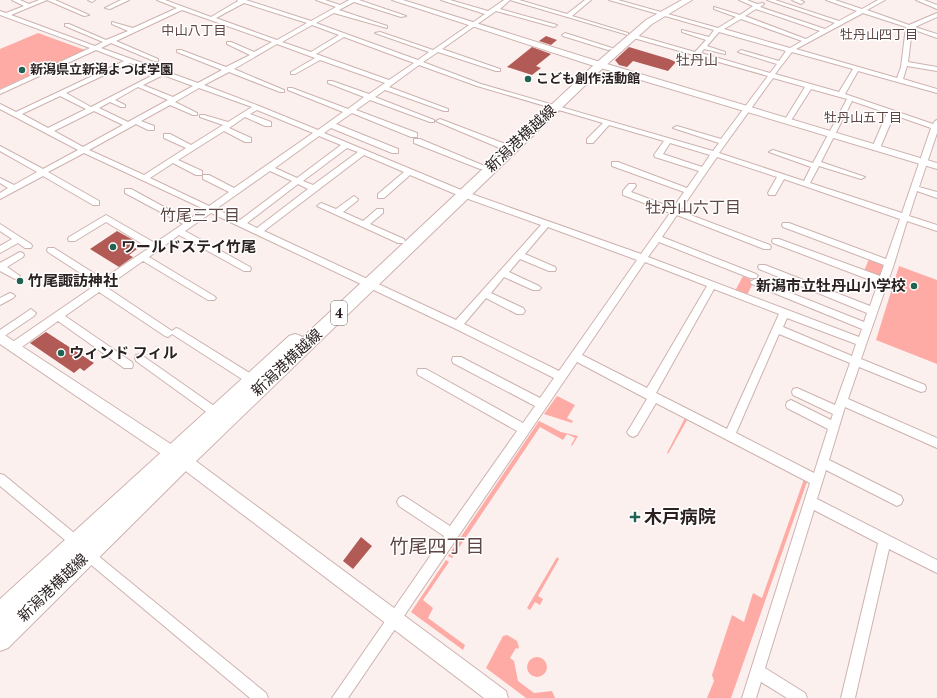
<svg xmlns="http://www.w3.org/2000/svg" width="937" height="698" font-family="Spectral,'Noto Sans JP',serif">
<rect width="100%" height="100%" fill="#fcf0ef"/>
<g fill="#feaba5">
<path d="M38,33L85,50L0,89V49Z"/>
<path d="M869,259L880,263L884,267L880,277L864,271Z"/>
<path d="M899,266L937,280V364L876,340Z"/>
<path d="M743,276L754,281L747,295L735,291Z"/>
<path d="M557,396L575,405L567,418L573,421L572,423L544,414Z"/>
<path d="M686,416L808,479L731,698H707L714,681L712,675L732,615L744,622L753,593L762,598L804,479L687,420L668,454L667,453Z"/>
<path d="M539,421L561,432L578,436L572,446L571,445L575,438L567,434L563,440L540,427L452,558L448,556Z"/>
<path d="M557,557L559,559L538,596L543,599L540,605L535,602L530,610L527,608Z"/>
<path d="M446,560L449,562L423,600L433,608L428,618L465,645L463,650L411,612Z"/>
<path d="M507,635L517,641L519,647L518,649L516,648L510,658L514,661L518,681L534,693L552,691L555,698H526L486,668L503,636Z"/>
<circle cx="537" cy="667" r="10"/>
</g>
<g fill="#b25a56">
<path d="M546,36L557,40L551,45L539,41Z"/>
<path d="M532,47L551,54L536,66L541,68L532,75L507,67Z"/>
<path d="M629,47L669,59L676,62L668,71L633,61L627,67L619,65L615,60Z"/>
<path d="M117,231L135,241L130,245L137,249L129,255L133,257L119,267L90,249Z"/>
<path d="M46,332L94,363L84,371L80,368L74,373L30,343Z"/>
<path d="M361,537L372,546L353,569L343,561Z"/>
</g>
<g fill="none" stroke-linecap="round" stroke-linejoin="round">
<g stroke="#cdb2af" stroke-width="2">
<g id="minor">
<path d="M12,0H20L29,4L39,0H47L11,15L95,46L103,42L65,26V24H69L106,40L128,31L112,24V22L133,28L177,8L157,0H165L211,17L238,1L237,0H246L311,21L336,7L316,0H325L340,5L349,0H359L406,16L401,17L354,2L339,10L387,26V28L334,13L316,23L418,60L429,52L375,33L380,32L433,50L485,14L441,0H450L488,11L504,0H519L567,14L585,0H591L572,16L628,33V35L510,0L500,9L557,25L554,27L496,11L442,49L500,69V71H496L438,52L423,62L481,84L713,151L719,143L673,128L677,126L721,139L768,76L630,37L629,36L632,34L695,52L706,40L682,32V30L709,37L714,30L609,0H618L718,28L736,17L714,9V7L740,15L753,6L739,0H747L757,4L763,3L764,4L760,7L825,29L835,23L767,0H775L839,21L857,11L826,0H835L862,9L878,0H885L867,10L909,25L937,13V17L915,27L937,34V38L912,29L908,62L937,67V71L907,66L903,79L937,89V93L858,71L845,94L933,124L935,121L937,120V133L919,187L937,192V198L917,191L909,216L937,225V231L907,221L894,264L861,359L925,385L926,388L925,391L921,392L859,367L848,399L937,438V448L845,407L829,460L901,496L903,500L901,504L897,506L826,470L817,499L937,560V573L889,549L855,698H841L878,543L814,510L765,668L805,693L807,698H787L761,682L756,698H742L810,483L656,403L637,435L633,437L629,435L627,432L629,429L647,399L577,362L348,698H332L444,536L399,506L397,502L399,498L403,496L407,498L450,526L517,431L418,375L417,372L418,369H426L523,423L535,406L453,363L452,360L453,357H461L540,398L554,378L454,328L211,213L185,231L250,267L251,269L250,271H244L179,235L149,257L214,296L216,298L214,300H208L143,261L106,287L172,331L176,328L179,329L256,377L257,380L256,383H248L172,334L168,337L165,336L99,292L65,316L132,362L133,365L132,368H124L58,321L19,349H11L10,346L11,343L97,284L48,252L47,250L48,248H54L103,279L149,248L106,222L75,241H69L68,239L69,237L106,215L155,243L183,224L125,193V189H131L188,220L204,209L84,153L48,172L99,201V205H93L43,176L0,199V193L8,188L0,183V178L14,185L37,172L0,151V146L43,169L78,150L0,109V104L16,112L124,61L96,50L0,94V90L90,48L0,15V11L6,13L24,6ZM244,3L307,23L277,40L216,18ZM756,9L820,31L806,39L745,16ZM182,10L272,42L254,52L231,42H227V44L250,55L226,67L181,50H177V52L222,70L198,83L101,48L111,43L154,61H158V59L116,41ZM863,13L906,27L901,67L897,78L796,49ZM741,19L802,41L790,48L724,29ZM312,25L339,35L311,52L282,42ZM719,32L786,51L779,61L741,50L738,52L777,64L770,73L701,53L704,49L725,54V52L707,46ZM344,37L414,63L389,80L316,54ZM277,44L315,58L291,72V74H295L320,60L385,83L369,94L332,81H328V83L364,97L348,109L292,88H288V90L343,112L318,130L259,106L204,85L229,72L280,92H284V90L234,69ZM792,52L853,69L839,92L775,74ZM130,63L157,73L91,107L66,93ZM419,65L477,86L603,123L587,139V143H593L609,125L664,141L654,155L655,157L699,171L687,188L618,162H612V166L684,192L673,208L631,192L636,186L635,184H629L623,191V195L670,213L641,254L466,192L324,133L331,128L392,153H398V149L336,124L352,113L411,137H417V133L356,110L370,100L430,122H434V120L375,97L385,90L444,111H448V109L389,87ZM163,75L193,86L173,97L143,85ZM773,78L805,87L784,121L786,122H790L811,89L847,99L813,163L773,150L769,152L811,167L804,181L719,153ZM138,87L168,100L128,122L99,108L110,102L121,107H125V105L115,100ZM199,88L252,107L228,122L204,115H200V117L223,125L191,145L170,134H164V138L186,148L144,175L89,150L136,124L148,130H154V126L141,121L170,105L193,115H197V113L175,102ZM60,96L86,109L48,128L22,114ZM852,101L887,113L872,148L873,150H876L880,148L894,115L931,128L902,213L810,183L819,166L861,179L865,177L821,162ZM257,110L313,133L234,188L209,175H203V179L229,192L209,206L150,178L173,163L196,175H202V171L178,160L224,131L245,142H251V138L229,128L245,117L265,126H271V122L250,114ZM94,111L123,125L83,147L54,131ZM319,136L341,145L297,178L275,168ZM670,143L710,155L702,167L663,154ZM347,148L358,152L313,185L303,181ZM364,155L404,172L378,194V198H384L410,175L460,196L541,225L456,320L264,231ZM717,157L777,177L768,193L769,195H775L784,179L900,219L886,259L789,223H783L782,225L783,227L884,265L880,276L779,239H773L772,241L773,243L878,283L870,306L765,265H759L758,267L759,269L867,313L864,322L758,280L755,279L750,282L752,284L862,329L859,337L648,257L659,242L750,278H756L758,276L756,274L662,237L677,215L764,249H770L771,247L770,245L680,211ZM270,171L292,181L240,220L216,209ZM298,184L308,189L257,228L247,223ZM548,227L637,260L559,371L464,324L486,298L517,314H523L525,311L523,308L491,293L504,277L533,290H539L541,288L539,286L509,272L520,259L549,271H555L556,269L555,267L525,254ZM645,262L707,286L647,388L582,355ZM714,289L779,314L727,429L656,393ZM787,318L856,344L852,356L783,327ZM779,334L850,363L835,405L797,388L793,389L792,392L793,395L833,414L831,420L791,400L787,402L786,405L787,408L828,429L814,473L736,433Z"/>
<path d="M47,0H55L89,15L84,16Z"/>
<path d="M88,0H95L92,2Z"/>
<path d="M121,0H129L110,9L105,8Z"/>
<path d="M792,0H800L804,2L801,4Z"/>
<path d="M916,0H924L937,5V9Z"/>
<path d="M565,33L612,48L613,49L608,50L563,36L562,35Z"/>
<path d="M440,119L508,145L509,147L508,149H502L438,122L436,121Z"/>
<path d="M414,139H420L487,167L486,169H480L414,143Z"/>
<path d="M354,196L358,199L357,201L343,212L363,221L377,209H383V213L370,224L404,239L405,241L404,243H398L317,206L321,203L336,209Z"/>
<path d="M0,224L31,244L32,246L31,248H25L18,243L0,253V246L12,239L0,231Z"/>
<path d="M20,252L23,253L24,255L23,257L7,267L20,276L15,279L0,271V263Z"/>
<path d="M10,293L13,294L15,296L13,298L0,305V298Z"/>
<path d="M31,309L36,313L34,316L0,339V330Z"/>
<path d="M140,354L220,410L221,413L220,416L216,418L212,416L136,361L135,358L136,355Z"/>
<path d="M0,474L4,475L73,532L81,543L79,547L75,549L71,547L65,540L0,486Z"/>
<path d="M87,548L91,550L266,693L268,698H250L83,558L81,554L83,550Z"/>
</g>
</g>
<g stroke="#cdb2af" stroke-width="2">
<g id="tertiary">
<path d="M392,0H403L597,61L937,163V169L591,65Z"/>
<path d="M0,332L189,456L506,691L508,698H484L179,466L0,344Z"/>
</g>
</g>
<g stroke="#cdb2af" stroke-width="2">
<path id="primary" d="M682,0H692L652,24L604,67L190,467L8,648L0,651V599L289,336L295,334L301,336L302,338L596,63L646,20Z"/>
</g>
<use href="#minor" fill="#fff" fill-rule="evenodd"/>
<use href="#tertiary" fill="#fff" fill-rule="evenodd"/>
<use href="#primary" fill="#fff" fill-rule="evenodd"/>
</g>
<g fill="#206353" stroke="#fff" stroke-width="1.5">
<circle cx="22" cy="70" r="4"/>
<circle cx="528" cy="79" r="4"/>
<circle cx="113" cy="247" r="4"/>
<circle cx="20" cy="281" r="4"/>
<circle cx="914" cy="286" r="4"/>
<circle cx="61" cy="353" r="4"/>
<path d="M633 511h4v4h4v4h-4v4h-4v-4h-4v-4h4z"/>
</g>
<g text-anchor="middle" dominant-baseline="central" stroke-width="3" stroke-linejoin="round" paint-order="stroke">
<g font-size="13" fill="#5e4745" stroke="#fff">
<text x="194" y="31">中山八丁目</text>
<text x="879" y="35">牡丹山四丁目</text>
<text x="863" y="118">牡丹山五丁目</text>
</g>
<g font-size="13" font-weight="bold" fill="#2b2120" stroke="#fff" text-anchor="start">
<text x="30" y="70">新潟県立新潟よつば学園</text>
<text x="536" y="79">こども創作活動館</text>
</g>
<g font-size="14" fill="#5e4745" stroke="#fff">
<text x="697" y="60">牡丹山</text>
</g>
<rect fill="#fff" stroke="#6b6463" stroke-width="1" x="331" y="301" width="16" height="24" rx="3"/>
<g font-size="14" font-weight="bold" fill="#2b2120">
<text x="339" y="313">4</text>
</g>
<g font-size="15" fill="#2b2120" stroke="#fff">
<text transform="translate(521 139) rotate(-43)">新潟港横越線</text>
<text transform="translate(287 363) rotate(-43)">新潟港横越線</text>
<text transform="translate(53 588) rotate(-44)">新潟港横越線</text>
</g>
<g font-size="15" font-weight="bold" fill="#2b2120" stroke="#fff" text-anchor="start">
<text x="121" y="247">ワールドステイ竹尾</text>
<text x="28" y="281">竹尾諏訪神社</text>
<text x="906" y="286" text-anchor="end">新潟市立牡丹山小学校</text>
<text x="69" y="353">ウィンド フィル</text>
</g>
<g font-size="16" fill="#5e4745" stroke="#fff">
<text x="693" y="208">牡丹山六丁目</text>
<text x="200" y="216">竹尾三丁目</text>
</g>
<g font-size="18" font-weight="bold" fill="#2b2120" stroke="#fff" text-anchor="start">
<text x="644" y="517">木戸病院</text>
</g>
<g font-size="19" fill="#5e4745" stroke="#fff">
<text x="437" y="547">竹尾四丁目</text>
</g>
</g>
</svg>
